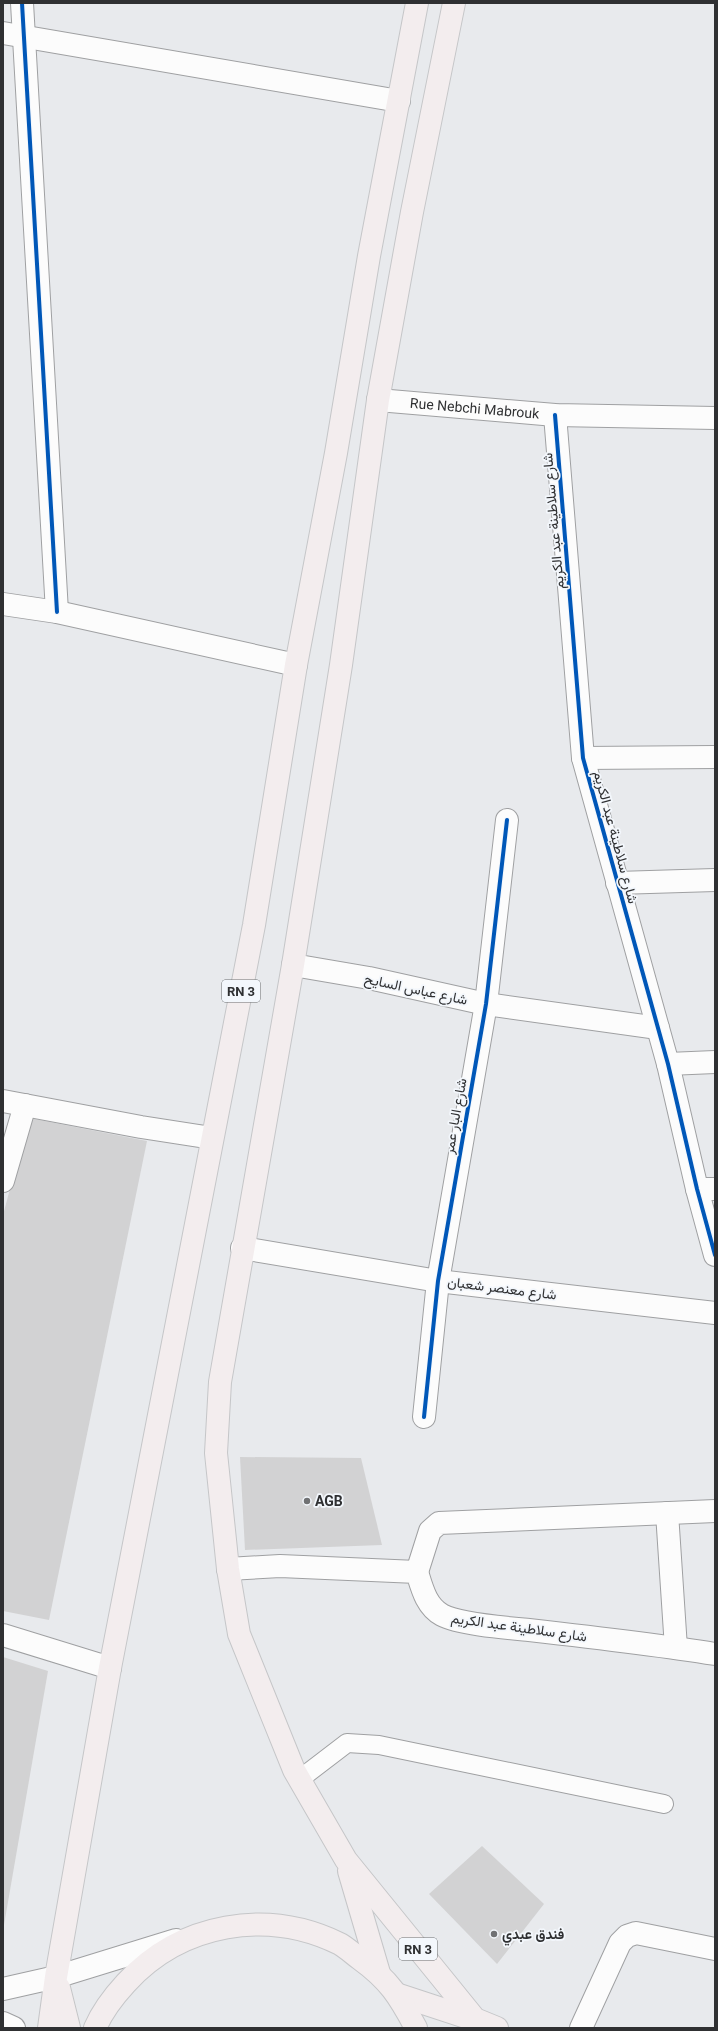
<svg xmlns="http://www.w3.org/2000/svg" width="718" height="2031" font-family="Roboto,Vazirmatn,sans-serif">
<rect width="100%" height="100%" fill="#e8eaed"/>
<g fill="#d2d2d3">
<path d="M29,1118L147,1141L49,1620L3,1611V1215Z"/>
<path d="M240,1457L361,1458L382,1545L245,1550Z"/>
<path d="M3,1657L48,1671L4,1925H3Z"/>
<path d="M482,1846L544,1904L497,1964L429,1894Z"/>
</g>
<g fill="none" stroke-linecap="round" stroke-linejoin="round">
<g stroke="#9fa0a2" stroke-width="20">
<path id="service" d="M300,1779L347,1743L379,1745L664,1804"/>
</g>
<g stroke="#9fa0a2" stroke-width="24">
<g id="minor">
<path d="M22,3L57,612"/>
<path d="M3,33L399,101"/>
<path id="s1" d="M378,400L555,415L715,418"/>
<path d="M555,415L583,758L668,1064L697,1189L715,1255"/>
<path d="M3,604L57,612L296,665"/>
<path d="M583,758L715,757"/>
<path d="M617,883L715,880"/>
<path d="M293,965L369,978L486,1004L658,1028"/>
<path d="M668,1064L715,1062"/>
<path d="M3,1101L141,1127L212,1138"/>
<path d="M3,1181L25,1105"/>
<path d="M697,1189H715"/>
<path d="M242,1248L438,1281L715,1313"/>
<path d="M424,1417L438,1281L486,1004L507,820"/>
<path d="M667,1513L676,1648"/>
<path d="M228,1569L280,1566L417,1572C422,1588 426,1606 442,1615C458,1624 508,1628 529,1630C591,1637 653,1644 715,1654"/>
<path d="M417,1572L430,1531L439,1523L715,1511"/>
<path d="M3,1635L110,1668"/>
<path d="M581,2028L620,1943L627,1936L636,1933L715,1949"/>
</g>
</g>
<g stroke="#9fa0a2" stroke-width="24">
<g id="secondary">
<path d="M3,1989L56,1977L176,1940"/>
<path d="M3,2023L14,2028"/>
</g>
</g>
<g stroke="#c5c6c8" stroke-width="24">
<g id="primary">
<path d="M454,3L412,212L378,400L341,665L293,965L220,1382L216,1453L228,1569L239,1634L294,1770L346,1860L475,2019L497,2028"/>
<path d="M349,1871L379,1973"/>
<path d="M59,1988L69,2028"/>
<path d="M399,1995L475,2020"/>
<path d="M49,2028L56,1977L110,1668L254,925L296,665L336,453L369,256L417,3"/>
<path d="M95,2028C102,2012 114,1996 126,1983C181,1923 267,1908 340,1944C347,1948 353,1954 360,1959C389,1980 399,1996 416,2028"/>
</g>
</g>
<use href="#service" stroke="#fcfcfc" stroke-width="18"/>
<use href="#minor" stroke="#fcfcfc" stroke-width="22"/>
<use href="#secondary" stroke="#fcfcfc" stroke-width="22"/>
<use href="#primary" stroke="#f3edee" stroke-width="22"/>
<g stroke="#f3f7fc" stroke-width="6">
<g id="cycleway">
<path d="M22,3L57,612"/>
<path d="M555,415L583,758L668,1064L697,1189L715,1255"/>
<path d="M424,1417L438,1281L486,1004L507,820"/>
</g>
</g>
<use href="#cycleway" stroke="#0057b8" stroke-width="4"/>
</g>
<g fill="#707173" stroke="#f3f7fc" stroke-width="1.5">
<circle cx="307" cy="1501" r="4"/>
<circle cx="494" cy="1934" r="4"/>
</g>
<g text-anchor="middle" dominant-baseline="central" stroke-width="3.5" stroke-linejoin="round" paint-order="stroke">
<g fill="#f3f7fc" stroke="#6a6c6f" stroke-width="1">
<rect x="222" y="980" width="38" height="22" rx="3"/>
<rect x="399" y="1938" width="38" height="22" rx="3"/>
</g>
<g font-size="13" font-weight="bold" fill="#2f3032">
<text x="241" y="991">RN 3</text>
<text x="418" y="1949">RN 3</text>
</g>
<g font-size="14" fill="#2f3032" stroke="#f3f7fc">
<text stroke="none"><textPath href="#s1" startOffset="97">Rue Nebchi Mabrouk</textPath></text>
<text transform="translate(553 521) rotate(-95)">شارع سلاطينة عبد الكريم</text>
<text transform="translate(616 837) rotate(75)">شارع سلاطينة عبد الكريم</text>
<text transform="translate(416 989) rotate(12)">شارع عباس السايح</text>
<text transform="translate(455 1116) rotate(-80)">شارع البار عمر</text>
<text transform="translate(502 1288) rotate(7)">شارع معنصر شعبان</text>
<text transform="translate(519 1627) rotate(8)">شارع سلاطينة عبد الكريم</text>
</g>
<g font-size="14" font-weight="bold" fill="#2f3032" stroke="#f3f7fc" text-anchor="start">
<text x="315" y="1501">AGB</text>
<text x="502" y="1934">فندق عبدي</text>
</g>
</g>
<rect width="718" height="2031" fill="none" stroke="#2f3032" stroke-width="8"/>
</svg>
